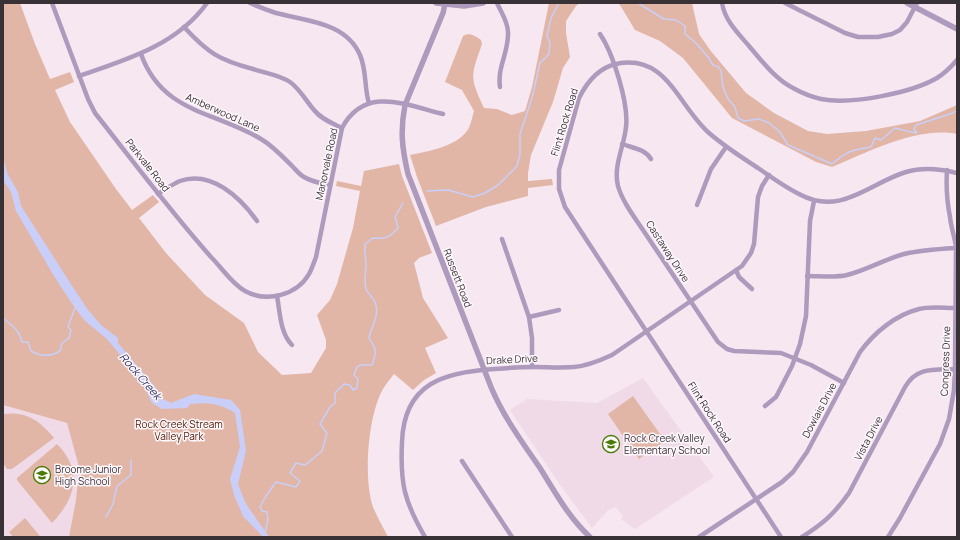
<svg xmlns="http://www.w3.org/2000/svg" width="960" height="540" font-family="Manrope,sans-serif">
<rect width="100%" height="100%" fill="#f7e7f1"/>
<g fill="#f1dae8">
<path d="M643,378L714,477L635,529L621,519L623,516L616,507L608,510L592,528L558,482L510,410L527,399L597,403Z"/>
<path d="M3,405L67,423L96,527L93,537H3Z"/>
</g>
<g fill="#e2b6a6">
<path d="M3,3H20L35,44L50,79L70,72L74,82L55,90L70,122L116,189L132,210L153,195L159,202L139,218L166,253L205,295L244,323L258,352L282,375L311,373L326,348V340L317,315L330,300L337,284L353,228L360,191L336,186L337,181L361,186L364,171L399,164L402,176L432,253L419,258L414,263L423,298L448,338L425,348L436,373L424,380L413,390L394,374C390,379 386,384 383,389C368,415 363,478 373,507C377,517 383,527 388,537H69L76,500L78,480L82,478L67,423L3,405Z"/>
<path d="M549,3H580L576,6L566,21V33L570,57L563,68L553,102L531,155L528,173V181L552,179L553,185L528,188V196L486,207L436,226L417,177L410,155C429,151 455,147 467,131C471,126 472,117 474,111L462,90L445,82L463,36C470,32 475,36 481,40L482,44C471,76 469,76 484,108L497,109L512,115L525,111L532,87Z"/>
<path d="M617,3H692L699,34L710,50L746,93L774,113L808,131L827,134L866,131L920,121L957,105V134C918,126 868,152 832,167L816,162L732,118L683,58L660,41L635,30L620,5Z"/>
<path d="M633,396L665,441L639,459L608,414Z"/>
<path d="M3,414C27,411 40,421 54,438L12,469H7L3,463Z"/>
<path d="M57,444C83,470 76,498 52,523L17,480V478Z"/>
<path d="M25,518L39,535L41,537H13L9,532Z"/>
</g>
<path fill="#c9cff9" d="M3,156L7,173L18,192L21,206L67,278L88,310L101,325L118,338V343L156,388L163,399L171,403L194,394L231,400L240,410L246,451L238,484L246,504L269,537H263L243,516L234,495L230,479L240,447L235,413C221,403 206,402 190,404L187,408L162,409L152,403L143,384L125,364L121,356L106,338L85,321L73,305L54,276L16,211L11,192L3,180Z"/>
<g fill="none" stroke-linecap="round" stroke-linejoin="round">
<g stroke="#c9cff9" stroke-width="1.5">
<path d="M638,3L664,19L676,20L685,26V34L696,43L708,57L713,65L719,67L721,71L723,87L728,99L735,107L738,118L744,121L759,119L769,123L779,131L788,145L832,164C847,151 852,150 871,147L875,138L881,140L895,128C904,130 907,132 917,133L914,129L916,125L953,113L957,110"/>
<path d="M427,191L448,190L473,197L485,193L498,185L517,166L520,154V134L532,98L540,63L549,54L550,43L547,36L551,18L559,3"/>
<path d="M3,318C13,327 18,328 22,342H28L31,351C41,357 50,357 60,351L62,343L69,338L71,330L68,327L74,310L77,307"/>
<path d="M106,517L113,504L117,486L131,475V460"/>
<path d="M265,533L268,519L267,512L262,511L260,507L266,496L276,482L296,487L300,481L290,473L296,463L305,465L322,451L327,433L320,424L330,407L335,403V393L344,384L350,385L353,390L357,388L358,379L354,375L357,367L361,365H372C377,352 377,350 369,338C371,327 379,317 376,305C375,299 368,294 366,289C364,280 365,275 366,267C366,259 364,252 365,244L373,238C386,239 389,238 398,228L395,217L403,203"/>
</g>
<g stroke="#ad9abd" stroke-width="4.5">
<path d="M52,3L88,99L95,113C133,161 170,211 211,257C222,268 232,284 245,291C267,303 297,295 309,274C312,269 314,262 316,257L342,128C365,85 406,105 443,114"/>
<path d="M250,3C259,7 267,10 276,13C306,21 346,22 360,55C367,71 364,88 369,103"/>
<path d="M497,3C501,12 508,22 508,32C509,52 497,67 500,87"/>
<path d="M722,3C725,21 738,33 749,46C762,61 775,79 793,88C802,93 812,97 821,99C851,105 911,93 937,78C945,73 951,67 957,60"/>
<path d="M785,3L845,33L858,37H878L892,34L900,30L907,22L917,3"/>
<path d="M184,27C208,53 219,60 253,69C265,73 280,75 290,82C300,89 306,101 314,110C321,119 332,123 342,128"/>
<path d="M600,34C613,53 629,104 626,127C624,147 613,166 618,186C623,204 639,223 649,239C672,273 695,308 718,342L727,349L734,351L781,353L811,365L844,383"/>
<path d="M141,54C162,113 214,111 261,139C273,146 283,157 293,167C296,170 300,175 304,177C312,182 321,183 330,185"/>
<path d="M79,76C126,60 177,45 207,3"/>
<path d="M622,144C633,148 645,149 651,159"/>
<path d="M158,194C165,190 172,184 180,181C211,170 240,197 257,221"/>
<path d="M697,205L711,169L726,147"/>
<path d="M502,239L529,317L532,338V367"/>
<path d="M736,270L739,277L752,289"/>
<path d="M807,276C820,276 835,278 847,275C867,270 885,259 904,254C921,250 939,249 956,248"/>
<path d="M277,296C280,312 280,333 292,345"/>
<path d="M529,317L559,310"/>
<path d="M765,406L776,397L792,366L800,344L806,316L810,221L814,201"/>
<path d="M462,461L512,537"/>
<path d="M425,537C404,501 400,483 402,442C404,383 444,372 495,369C508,368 521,367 534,367C547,367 561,368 574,367C587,366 599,361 612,355L742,266L751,253L754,244L758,197L762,186L769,175"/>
<path d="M699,537L782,482L793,472L807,452L860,352C874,333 895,315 919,309C930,306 944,308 956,308"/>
<path d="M781,537L565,207L559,189V170L579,98C587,82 598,68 616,64C667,53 678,106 709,133C724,146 741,157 758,168C771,177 785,187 799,194C841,217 869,183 906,172C922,167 941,169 957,173"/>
<path d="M802,537C824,523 834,514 849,493L905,387C917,366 935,370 957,369"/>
<path d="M888,537L900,518L940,444L949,419L954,390L955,369L956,248C955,237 951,228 950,217C947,202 946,186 947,170"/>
</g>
<g stroke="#ad9abd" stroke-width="5.5">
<path d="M436,3L464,6L483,3"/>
<path d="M907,3L957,29"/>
<path d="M445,4L443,13L405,105C400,131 402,148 408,174L491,387C503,416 522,442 540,468C555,492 569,518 590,537"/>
</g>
</g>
<defs>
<g id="school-ring" transform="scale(0.9)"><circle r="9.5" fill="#fef8fc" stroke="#487a04" stroke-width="1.5"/><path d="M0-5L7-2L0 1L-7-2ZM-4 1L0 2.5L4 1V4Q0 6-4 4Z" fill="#487a04"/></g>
</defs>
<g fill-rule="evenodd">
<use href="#school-ring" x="611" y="444"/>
<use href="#school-ring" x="42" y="475"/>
</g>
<g text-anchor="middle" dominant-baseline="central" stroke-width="3" stroke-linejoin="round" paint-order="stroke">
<g font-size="10" fill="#383236" stroke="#fef8fc">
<text transform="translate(223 112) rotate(24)">Amberwood Lane</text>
<text transform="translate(564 122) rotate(-73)">Flint Rock Road</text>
<text transform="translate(326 164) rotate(-78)">Manorvale Road</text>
<text transform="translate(148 165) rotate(52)">Parkvale Road</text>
<text transform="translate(668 251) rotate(57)">Castaway Drive</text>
<text transform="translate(458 278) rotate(69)">Russett Road</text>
<text transform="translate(512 359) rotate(-3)">Drake Drive</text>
<text transform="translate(945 361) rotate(-88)">Congress Drive</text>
<text transform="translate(819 410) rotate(-62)">Dowlais Drive</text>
<text transform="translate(710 412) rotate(57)">Flint Rock Road</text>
<text transform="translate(868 438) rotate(-62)">Vista Drive</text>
</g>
<g font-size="10" fill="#511902" stroke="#fef8fc">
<text x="179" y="424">Rock Creek Stream<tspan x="179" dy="12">Valley Park</tspan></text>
</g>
<g font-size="10" fill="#383236" stroke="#fef8fc" text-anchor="start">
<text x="624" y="438">Rock Creek Valley<tspan x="624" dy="12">Elementary School</tspan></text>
<text x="55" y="469">Broome Junior<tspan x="55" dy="12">High School</tspan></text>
</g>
<g font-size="11" font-style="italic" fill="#303266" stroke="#fef8fc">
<text transform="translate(141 376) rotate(49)">Rock Creek</text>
</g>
</g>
<rect width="960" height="540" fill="none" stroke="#383236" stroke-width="8"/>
</svg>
